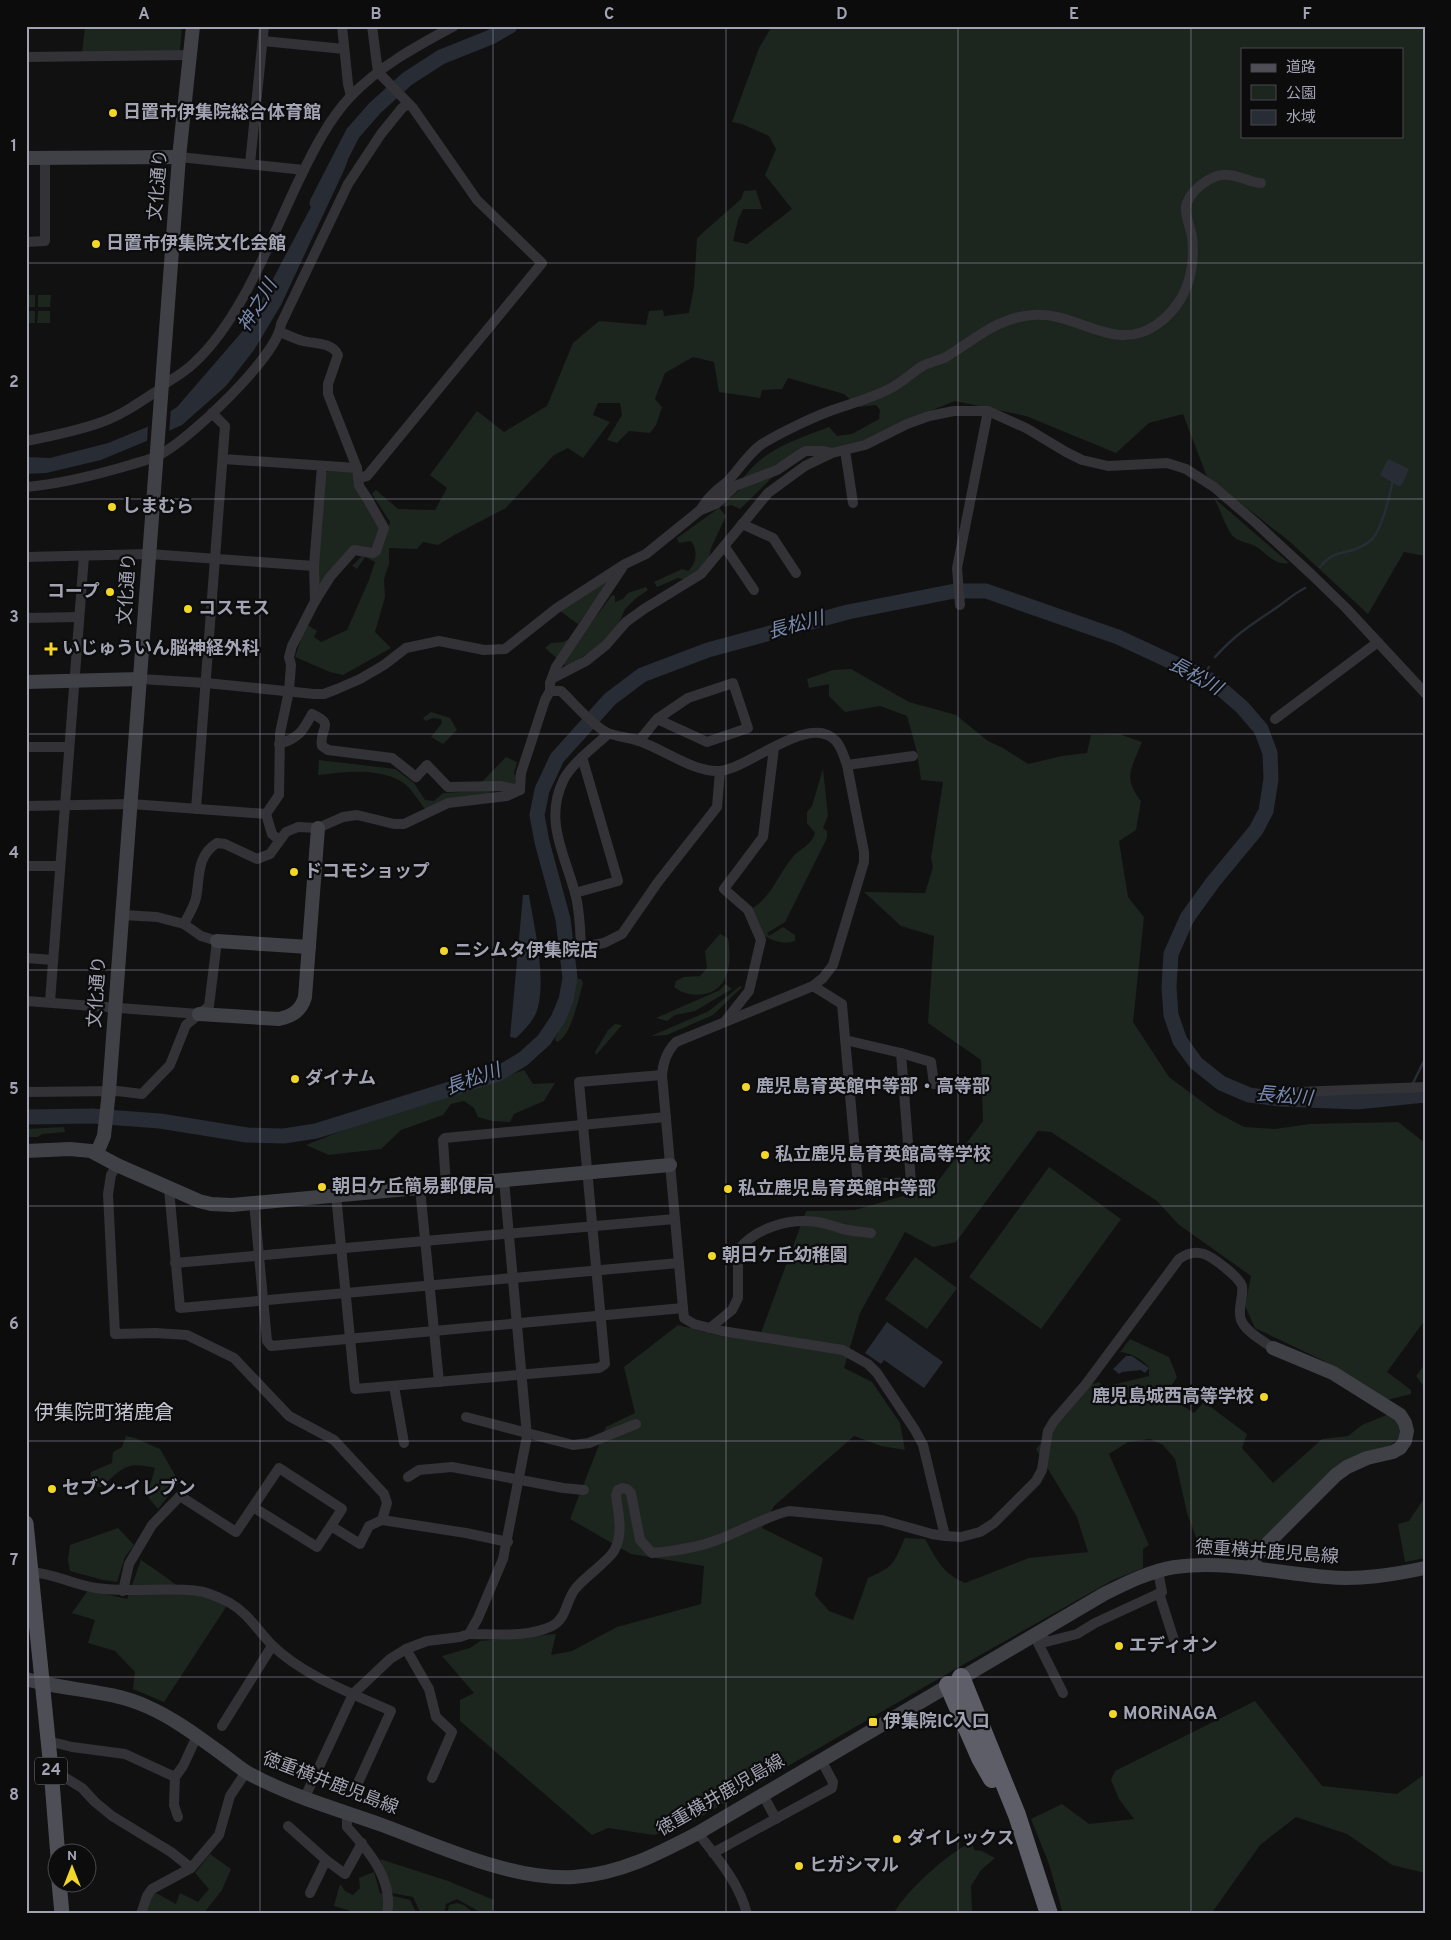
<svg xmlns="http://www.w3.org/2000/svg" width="1451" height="1940" font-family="Overpass,'Noto Sans JP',sans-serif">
<rect width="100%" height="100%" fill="#111112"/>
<g fill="#1d251f" fill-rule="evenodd">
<path d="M85,26L96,28L103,26H182L180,51L82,53Z"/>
<path d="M772,26H1425V556L1404,552L1368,614L1289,541L1207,477L1183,414L1149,423L1116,453L1026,416L955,401L897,424L858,444L831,449L803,446L772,469L742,480C763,449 795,440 829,427L837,436L852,434L879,419L880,410L876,405L859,407L844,394L788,378L782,389L762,390L760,398L719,392L714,362L693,357L665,373L655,399L662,407L656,425L650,433L629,431L617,443L607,440L622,415L620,403H598L593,415L610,422L583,458L568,448L554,455L506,508L456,534L438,545L423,542L417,549L389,548V564L384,579L385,597L375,632L391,648L343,675L330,672L295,657L306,624L317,631L314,637L321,642L347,630L369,580L375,562L365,557L357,569L352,566L364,554L379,552L390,522L372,494L376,490L398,509L435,510L447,488L430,475L477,411L504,432L547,406L573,343L599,321L646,325L649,311L663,310L664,316L689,313L694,287L697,238L741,199L744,191L756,190L762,209H743L738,220L733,241L747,244L792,209L765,175L776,149L769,136L742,124L732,122L759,48ZM1242,49H1402V136H1242Z"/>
<rect x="26" y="295" width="9" height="12"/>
<path d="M38,295H51L50,307H38Z"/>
<rect x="26" y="311" width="9" height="12"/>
<path d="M38,311H50V323H37Z"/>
<path d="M328,471L351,472L355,475L354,488L364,500L381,531L374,548L358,546L321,585L316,584L325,474Z"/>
<path d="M777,473L740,509L731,505L725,507L722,505L743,487Z"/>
<path d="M1214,498L1289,563C1274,566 1266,552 1255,546C1247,542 1237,542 1231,534C1224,523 1220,509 1214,498Z"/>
<path d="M719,508L726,516L711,548L709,558L703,568L686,580L678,578L657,587L654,582L682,569L688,571C697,563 698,550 691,541L679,543L677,538Z"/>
<path d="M613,576L578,624L560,611Z"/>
<path d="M646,587L648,590L636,598L625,609L619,623L604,642L567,667L545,648L551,643L563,642L586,630L612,595L615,596V602L623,599L628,593Z"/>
<path d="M851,669L909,702L956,715L988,741L1003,748L1028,764L1062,756L1087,753L1091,735L1119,734L1142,742C1132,768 1122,777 1141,801L1136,830L1119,841L1128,897L1144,917L1133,1022L1169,1077L1216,1112L1244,1127L1275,1129L1310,1124L1398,1122L1425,1143V1320L1387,1372L1411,1390V1394L1387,1400L1322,1360L1255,1328L1245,1306L1251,1276L1178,1224L1157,1201L1051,1132L1038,1131L956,1242L933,1247L905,1232L860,1313L844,1368L872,1382L900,1423L905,1450L881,1446L854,1436L774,1506L762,1528L823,1558L815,1595L829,1611L853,1620L868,1578C895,1566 893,1564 905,1538L925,1539C937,1560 942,1573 965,1583L1029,1558L1088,1552L1077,1517L1036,1449L1090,1385L1099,1382L1107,1390L1112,1385L1149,1376V1367C1140,1358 1133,1354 1120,1352L1130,1339L1169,1357L1177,1377L1166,1395L1194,1413L1204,1402L1247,1434L1242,1448L1273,1483L1322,1439L1348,1436L1362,1425L1389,1414C1398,1422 1401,1427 1399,1438L1389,1446L1370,1451L1249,1557L1203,1556L1187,1513L1175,1459L1163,1445L1150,1439L1128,1442L1109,1454L1149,1545L1143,1549V1568L1113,1580L945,1675L690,1823L654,1835L608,1828L592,1835L460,1721V1700L474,1693L442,1656L470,1648L480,1641L556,1634L551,1655L572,1651L617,1627L701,1604L704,1566L631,1554L570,1519L606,1427L635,1413L624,1367L678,1325L721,1336L758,1341L806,1211L855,1210L920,1191L939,1180L983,1121L981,1060L928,1023L934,936L901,926L864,892L925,893L933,867L931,858L943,782L921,780L917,752L907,716L880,706L845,712L829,696V684L809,688L807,679L833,670Z"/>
<path d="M431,712L450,718L457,730L443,744L431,737L442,723L441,719L433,718L426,721L423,718Z"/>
<path d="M506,757L517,762L514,774L518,776L517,786L482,782Z"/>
<path d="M319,760L395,769L414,783L425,800L434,801L443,793L491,790V794L425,809C418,801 411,787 402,782C377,767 346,772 318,775Z"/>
<path d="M823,769L828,816L823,828L827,831V838L785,922L767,933L769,936L783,927L795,935V941C783,945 775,941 764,936L751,909C772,897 777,876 792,858C801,847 810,847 815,833L807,823V812L812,806Z"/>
<path d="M720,934L728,938C730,950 731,964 726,976C719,997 690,1000 674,987L676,981L684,977L700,976L707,968L705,951Z"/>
<path d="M573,979H581L583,983C579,997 571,1037 557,1042L555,1039C564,1020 572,1001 573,979Z"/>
<path d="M725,984L732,989L695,1011L675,1015L667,1021L656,1018L720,990Z"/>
<path d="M740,986L742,987L713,1015L667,1035L651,1036L709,1011Z"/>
<path d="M615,1024L622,1025L596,1055L595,1052L608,1030Z"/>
<path d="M524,1070L533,1084L555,1083L544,1101L514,1114L510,1122L492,1121L478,1117L474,1108L464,1101L451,1104L443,1115L401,1130L381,1149L329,1155L306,1145C377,1115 452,1096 524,1070Z"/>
<path d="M64,1127L65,1132L42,1134L38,1137H26V1129Z"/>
<path d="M1049,1167L1121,1219L1041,1329L969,1277Z"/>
<path d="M915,1257L957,1288L927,1329L885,1299Z"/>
<path d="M1425,1364V1388L1416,1376Z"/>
<path d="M126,1436L135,1438L160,1449L179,1482L158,1509L147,1496L155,1468C125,1461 124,1468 101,1487L90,1486L91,1472L112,1463L113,1452L122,1447Z"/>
<path d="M1425,1497V1558L1405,1562L1398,1524L1409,1521Z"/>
<path d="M118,1528L134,1545L125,1557L117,1582L103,1580L70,1571L68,1560L70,1545Z"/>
<path d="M141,1560C153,1568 165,1576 176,1585C192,1595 210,1594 226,1607L164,1702L133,1689L135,1672L115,1651L88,1643L95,1620L72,1613L88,1590L127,1599Z"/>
<path d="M1255,1701L1322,1786L1397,1794L1425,1774V1873L1392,1865L1347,1834L1296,1817L1260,1845L1211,1914H1063L1049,1864L1031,1819L1062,1804L1089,1824L1134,1819L1119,1799L1111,1780L1115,1771Z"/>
<path d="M972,1842L974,1850L982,1851L995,1858L981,1870L971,1886L972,1911L983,1914L894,1913C906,1891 949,1852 972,1842Z"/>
<path d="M210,1854L231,1869L222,1890L203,1914H144L149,1899L156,1893L176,1904L180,1893L198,1902L209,1889L195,1873Z"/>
<path d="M380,1859L448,1881L494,1900L492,1914H478V1911L457,1899L446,1904L444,1914L420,1912L413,1897L392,1893Z"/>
<path d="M374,1872L380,1893L410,1900L417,1914H369L368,1911H351L334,1906L340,1884L345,1891L353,1895L360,1888L359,1878Z"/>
<path d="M457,1903L464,1905L475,1914H447L449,1905Z"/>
</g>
<g fill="#272c35">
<path d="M352,148L345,168L281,305L254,350L226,386L182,425L149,440L101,460L46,473L26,474V457L50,458L108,443L147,427L177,407L241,333L265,294L312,205Z"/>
<path d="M1388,459L1409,469L1402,485L1398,486L1380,475Z"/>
<path d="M523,895H529C534,926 546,975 538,1007C535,1020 525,1029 516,1038L510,1037Z"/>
<path d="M887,1322L943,1362L924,1388L884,1360L881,1364L865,1353Z"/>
<path d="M1126,1356H1132L1149,1368L1145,1373L1141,1370L1122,1372L1119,1374L1113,1369Z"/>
</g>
<path fill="#111112" d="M171,409L169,433L147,443L148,424Z"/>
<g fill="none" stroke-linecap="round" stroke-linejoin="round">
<g stroke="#272c35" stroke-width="2.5">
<path d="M1320,567C1331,554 1337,554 1353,550C1358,548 1366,545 1370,541C1381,533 1390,495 1393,480"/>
<path d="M1215,657C1235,635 1249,626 1273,610C1284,603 1293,594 1305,588"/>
<path d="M1202,676L1209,667"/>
<path d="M1413,1083L1425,1059"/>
</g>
<g stroke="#272c35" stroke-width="15">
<path d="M317,203L353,133L375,108L407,79L441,57L491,37L510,26"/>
<path d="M26,1117L92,1116L160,1121L247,1135L284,1136L316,1131L498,1074L523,1059L544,1040L558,1019L566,1000L570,978L563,919L542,842L537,815L542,790L557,758L610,699L642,675L708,650L848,612L955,591H986L1118,637L1202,676L1212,681L1242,707L1261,729L1270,753L1271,779L1266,811L1256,830L1213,882L1187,918L1171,954L1169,987L1171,1015L1180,1041L1196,1063L1221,1083L1249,1095L1280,1099L1357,1102L1425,1095"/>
</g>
<g stroke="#323237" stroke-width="10">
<path d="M342,26L348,84L351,96"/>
<path d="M263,41L344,49"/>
<path d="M26,57L190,55"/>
<path d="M179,157L304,170"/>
<path d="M250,164L264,26"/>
<path d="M26,242L45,241V158"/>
<path d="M280,332C288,335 295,339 303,341C315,344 332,342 338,355L328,384V394L357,468L359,486L367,498L384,528L376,551L373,553L354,550L330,577L315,601"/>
<path d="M163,385C174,378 185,372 194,363C242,319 271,238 299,180C313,151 329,119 351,96C381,65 417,46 454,26"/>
<path d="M26,441C52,436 77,431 102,422C124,414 143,400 163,387"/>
<path d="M845,450L853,503"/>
<path d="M223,459L357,468"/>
<path d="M358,478L367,476L542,263L477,200L413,108L378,72L372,26"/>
<path d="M26,487C62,484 96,475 130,465C139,462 150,460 159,455C188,441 278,356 281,324L348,184L381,134L402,108L408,104"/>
<path d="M700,510C704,505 707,499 712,495C717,489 724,485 729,480C739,469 750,452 762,444C780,433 811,418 830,411C849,404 869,399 887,390C899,385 910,374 921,367C929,362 938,361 946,357C974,340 998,317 1033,315C1077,311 1114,354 1156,325C1186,304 1196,272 1192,236C1190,227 1185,216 1186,207C1188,193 1205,180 1217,176C1232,171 1247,182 1261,183"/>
<path d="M742,524L773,538L796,573"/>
<path d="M725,547L754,590"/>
<path d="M26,557L149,554L314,566L322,466"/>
<path d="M960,605L957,568L988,411"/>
<path d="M26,618L79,617"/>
<path d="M553,678L586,661L606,645L626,622L644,609L701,574L768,493L805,466L832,453L865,445L907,424L929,416L954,411H988L1026,428L1066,452L1082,460L1108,466L1167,463L1186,469L1214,487L1256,523L1311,574L1346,608L1425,693"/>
<path d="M140,679L206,683L314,694H324L337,689L360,679L384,665L406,648L439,641L484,650L505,649L557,608L625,564L646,554L699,511L716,504L735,486L777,470L805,451H824L832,453"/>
<path d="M1275,719L1378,642"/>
<path d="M608,734C595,746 570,765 563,781C544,821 565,855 575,893C580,910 580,929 581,947L604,943L622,934L658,882L717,807L720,771"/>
<path d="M639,741L657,719L688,698L733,683L748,728L707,742L657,719"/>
<path d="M279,744C299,738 303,731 312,714C337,725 318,728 322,746L328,750L392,758L416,777L427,765L448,787L500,786L520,790"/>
<path d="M26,747H69"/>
<path d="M847,765L913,756"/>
<path d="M520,790L521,773L545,700L550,691V683L556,667L622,568"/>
<path d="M26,806L131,804L266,814L279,795L280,733L289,691L291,665L289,657L292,646L315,601L314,566"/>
<path d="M196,809L225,426L212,413"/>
<path d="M266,814L272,834L279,840"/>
<path d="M26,866H59"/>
<path d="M575,893L618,881L582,757"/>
<path d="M123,915L157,917L184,924C188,916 194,907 196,898C200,878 196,856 217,843L225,844L257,859L270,854L286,832L298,827L318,828L343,817L357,815L394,824H404L448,803L507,796L520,790"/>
<path d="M26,958L53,960"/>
<path d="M813,986L842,1004L858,1185L911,1182L901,1053L845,1040"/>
<path d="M26,1001L199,1014"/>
<path d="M50,1002L84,556"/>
<path d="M726,1020L749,991L761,940L748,910L724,889L763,837L774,748"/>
<path d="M901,1053L931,1062L934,1084"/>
<path d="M26,1092L117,1091L142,1094L170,1065L186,1025L209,1006L217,941L201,936L184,924"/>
<path d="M1298,1092L1425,1087"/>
<path d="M117,1165L111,1175L108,1194L115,1334L155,1333L187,1335L234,1358L289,1416L334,1440L384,1494L387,1503L382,1520"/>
<path d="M446,1185L443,1140L445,1138L666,1117"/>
<path d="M420,1188L439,1382"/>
<path d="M169,1189L180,1308L679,1263"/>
<path d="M336,1195L355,1389L599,1368L605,1364L579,1082L662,1075"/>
<path d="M254,1203L267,1341L271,1346L683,1308L662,1075C663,1061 667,1051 676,1042L813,986L823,978L833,965L864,862V852L847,765C844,757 842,748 836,741C810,712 750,768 720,771C695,773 663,749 639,741C629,737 615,737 606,732C592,725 573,702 561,691H550"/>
<path d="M175,1263L675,1219"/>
<path d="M683,1308L684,1318L694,1324L722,1331L843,1350L868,1364L877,1373L915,1430L923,1445L945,1536"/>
<path d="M710,1328L732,1310L738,1298V1250C756,1228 788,1218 817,1222C826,1223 834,1227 843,1229C852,1231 862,1232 871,1233"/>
<path d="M394,1386L404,1443"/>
<path d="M466,1417L573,1445L589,1443L636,1424"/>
<path d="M408,1477L419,1470L452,1467L563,1488L584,1490"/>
<path d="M253,1507L317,1547L331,1526L360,1544L369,1526L382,1520L466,1533L508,1542"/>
<path d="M30,1572C54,1573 73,1585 96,1588C130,1593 165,1587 198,1591C209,1592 220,1598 230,1603C248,1613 258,1631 272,1645C302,1675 353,1694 391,1711L357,1785"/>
<path d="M123,1591L129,1564L152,1525L180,1496L236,1532L279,1468L342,1509L331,1526"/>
<path d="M1159,1593L1174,1640"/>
<path d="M1040,1631L1046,1642L1077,1634L1095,1623L1162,1592L1158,1571"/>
<path d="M469,1634C496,1634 527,1638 552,1626C567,1619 566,1599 576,1588C585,1577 608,1561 614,1551C624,1534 618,1513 616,1495L618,1490L623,1488L627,1489L631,1493L640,1540L652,1553C674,1551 697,1548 717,1540C742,1531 764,1517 789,1511L882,1520L932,1534L945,1536L961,1537L980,1532L994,1523L1036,1481L1042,1470L1048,1431L1054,1421L1086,1384L1179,1259C1186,1254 1195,1251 1204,1254C1213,1257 1239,1277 1242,1286C1244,1297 1237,1309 1241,1320C1246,1332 1263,1341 1273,1348"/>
<path d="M1034,1635L1063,1693"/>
<path d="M406,1649L429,1689L436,1717L452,1732L432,1778"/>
<path d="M222,1726L272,1646"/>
<path d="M48,1741L72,1747L125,1754L175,1777L183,1766L197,1736"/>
<path d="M51,1769L82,1788L95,1802L112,1816L171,1852L191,1868"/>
<path d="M175,1777L174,1805L178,1817"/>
<path d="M763,1795L776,1819"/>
<path d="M305,1797L353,1694L390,1659L406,1649L427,1641L460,1637L469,1634L478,1618L503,1559L527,1436L504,1180"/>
<path d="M347,1813V1827C368,1850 394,1880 387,1914"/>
<path d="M288,1826L326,1860L345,1874L362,1843"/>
<path d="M698,1833C717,1858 739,1882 747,1914"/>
<path d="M713,1853L832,1788L833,1782L821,1760"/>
<path d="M310,1893L326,1860"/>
<path d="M141,1914L147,1896L152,1889L191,1868L219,1835L230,1796L246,1772"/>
</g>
<g stroke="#404047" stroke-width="14">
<path d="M26,158L179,157"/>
<path d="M26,682L140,679"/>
<path d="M217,941L309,947"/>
<path d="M199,1014L279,1019C292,1016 301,1011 305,997L318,828"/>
<path d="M26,1151L70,1149L91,1151L117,1165L199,1201L211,1204L232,1205L670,1165"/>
<path d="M97,1153L104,1136L109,1091L179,157L193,26"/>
<path d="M1252,1567L1256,1557L1264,1547L1336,1475L1347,1467L1367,1458L1393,1452L1400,1448L1405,1441L1407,1431L1405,1423L1400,1415L1333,1373L1273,1348"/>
<path d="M26,1679C66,1691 109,1689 148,1707C173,1718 196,1735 218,1751C228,1758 238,1767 248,1773C290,1796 337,1809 382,1825C439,1846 513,1881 574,1877C620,1874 658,1854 698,1833L1104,1594C1126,1583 1150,1571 1175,1567C1226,1560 1276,1573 1327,1577C1360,1580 1392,1575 1425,1568"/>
</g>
<g stroke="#4e4e56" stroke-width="15">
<path d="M26,1523L51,1769L58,1857"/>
<path d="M59,1882L62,1914"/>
</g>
<g stroke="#5e5e68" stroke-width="18">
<path d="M961,1677L1017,1815L1049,1914"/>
<path d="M948,1685L980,1758L992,1779"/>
</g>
</g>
<path fill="none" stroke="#a2a3b3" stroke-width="1" stroke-opacity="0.55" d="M260,26V1914M493,26V1914M726,26V1914M958,26V1914M1191,26V1914M26,263H1425M26,499H1425M26,734H1425M26,970H1425M26,1206H1425M26,1441H1425M26,1677H1425"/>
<g fill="#f2d729" stroke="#0c0c0d" stroke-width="2">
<circle cx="113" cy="113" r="5"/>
<circle cx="96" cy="244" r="5"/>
<circle cx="112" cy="507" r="5"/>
<circle cx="110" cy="592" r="5"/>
<circle cx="188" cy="609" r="5"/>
<path d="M48.5 641.5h5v5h5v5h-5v5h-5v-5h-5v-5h5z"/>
<circle cx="294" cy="872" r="5"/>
<circle cx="444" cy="951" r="5"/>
<circle cx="295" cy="1079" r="5"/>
<circle cx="746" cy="1087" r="5"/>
<circle cx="765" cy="1155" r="5"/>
<circle cx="322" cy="1187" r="5"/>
<circle cx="728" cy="1189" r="5"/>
<circle cx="712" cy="1256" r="5"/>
<circle cx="1264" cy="1397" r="5"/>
<circle cx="52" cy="1489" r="5"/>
<circle cx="1119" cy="1646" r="5"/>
<circle cx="1113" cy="1714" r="5"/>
<rect x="868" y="1717" width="10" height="10" rx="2.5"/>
<circle cx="897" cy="1839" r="5"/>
<circle cx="799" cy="1866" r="5"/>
</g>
<g text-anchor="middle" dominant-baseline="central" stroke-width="4.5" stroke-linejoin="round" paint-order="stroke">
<rect fill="#0c0c0d" stroke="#757681" stroke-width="1" x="35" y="1757.5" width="32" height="27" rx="4"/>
<g font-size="16" font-weight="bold" fill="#a2a3b3">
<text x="51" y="1771">24</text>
</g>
<g font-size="18" font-weight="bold" fill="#a2a3b3" stroke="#0c0c0d" text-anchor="start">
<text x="123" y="113">日置市伊集院総合体育館</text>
<text x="106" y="244">日置市伊集院文化会館</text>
<text x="122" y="507">しまむら</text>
<text x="100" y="592" text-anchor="end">コープ</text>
<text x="198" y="609">コスモス</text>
<text x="62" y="649">いじゅういん脳神経外科</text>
<text x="304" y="872">ドコモショップ</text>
<text x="454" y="951">ニシムタ伊集院店</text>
<text x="305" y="1079">ダイナム</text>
<text x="756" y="1087">鹿児島育英館中等部・高等部</text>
<text x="775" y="1155">私立鹿児島育英館高等学校</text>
<text x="332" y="1187">朝日ケ丘簡易郵便局</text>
<text x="738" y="1189">私立鹿児島育英館中等部</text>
<text x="722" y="1256">朝日ケ丘幼稚園</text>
<text x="1254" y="1397" text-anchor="end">鹿児島城西高等学校</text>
<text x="62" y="1489">セブン-イレブン</text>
<text x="1129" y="1646">エディオン</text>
<text x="1123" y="1714">MORiNAGA</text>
<text x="883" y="1722">伊集院IC入口</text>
<text x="907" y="1839">ダイレックス</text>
<text x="809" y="1866">ヒガシマル</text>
</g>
<g font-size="18" fill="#a2a3b3" stroke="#0c0c0d">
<text transform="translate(159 185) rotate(-85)">文化通り</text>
<text transform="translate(128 589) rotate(-86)">文化通り</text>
<text transform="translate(98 992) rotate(-86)">文化通り</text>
<text transform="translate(1267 1553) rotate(4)">徳重横井鹿児島線</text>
<text transform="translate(330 1784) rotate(21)">徳重横井鹿児島線</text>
<text transform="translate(721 1796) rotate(-30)">徳重横井鹿児島線</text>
</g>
<g font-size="19" font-style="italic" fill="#788aaf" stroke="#0c0c0d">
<text transform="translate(258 306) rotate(-59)">神之川</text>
<text transform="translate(796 626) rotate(-15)">長松川</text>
<text transform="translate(1195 677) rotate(29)">長松川</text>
<text transform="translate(473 1080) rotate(-20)">長松川</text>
<text transform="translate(1284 1097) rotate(5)">長松川</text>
</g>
<g font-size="20" fill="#c3c3cf" stroke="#0c0c0d">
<text x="104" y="1414">伊集院町猪鹿倉</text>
</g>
</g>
<rect width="1451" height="1940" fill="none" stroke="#0c0c0d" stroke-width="55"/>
<rect x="1241" y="48" width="162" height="90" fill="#0c0c0d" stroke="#48484f"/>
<rect x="1251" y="64" width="25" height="8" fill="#4e4e56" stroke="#48484f"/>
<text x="1286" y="72" font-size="15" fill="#a2a3b3">道路</text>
<rect x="1251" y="85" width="25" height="15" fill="#1d251f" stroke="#48484f"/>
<text x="1286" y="98" font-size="15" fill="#a2a3b3">公園</text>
<rect x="1251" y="110" width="25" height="15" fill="#272c35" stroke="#48484f"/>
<text x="1286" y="122" font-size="15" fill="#a2a3b3">水域</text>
<g transform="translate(72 1868)"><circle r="24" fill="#0c0c0d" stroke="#48484f"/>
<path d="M0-4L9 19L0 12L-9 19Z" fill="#f2d729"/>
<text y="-8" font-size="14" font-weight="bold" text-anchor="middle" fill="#a2a3b3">N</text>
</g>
<rect x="28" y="28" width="1396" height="1884" fill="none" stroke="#a2a3b3" stroke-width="2"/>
<g font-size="16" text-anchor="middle" font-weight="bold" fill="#a2a3b3">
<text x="144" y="19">A</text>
<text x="376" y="19">B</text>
<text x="609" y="19">C</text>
<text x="842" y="19">D</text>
<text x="1074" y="19">E</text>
<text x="1307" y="19">F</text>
<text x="14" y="151">1</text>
<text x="14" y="387">2</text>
<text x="14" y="622">3</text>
<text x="14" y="858">4</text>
<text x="14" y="1094">5</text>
<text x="14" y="1329">6</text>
<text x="14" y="1565">7</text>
<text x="14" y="1800">8</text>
</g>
</svg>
